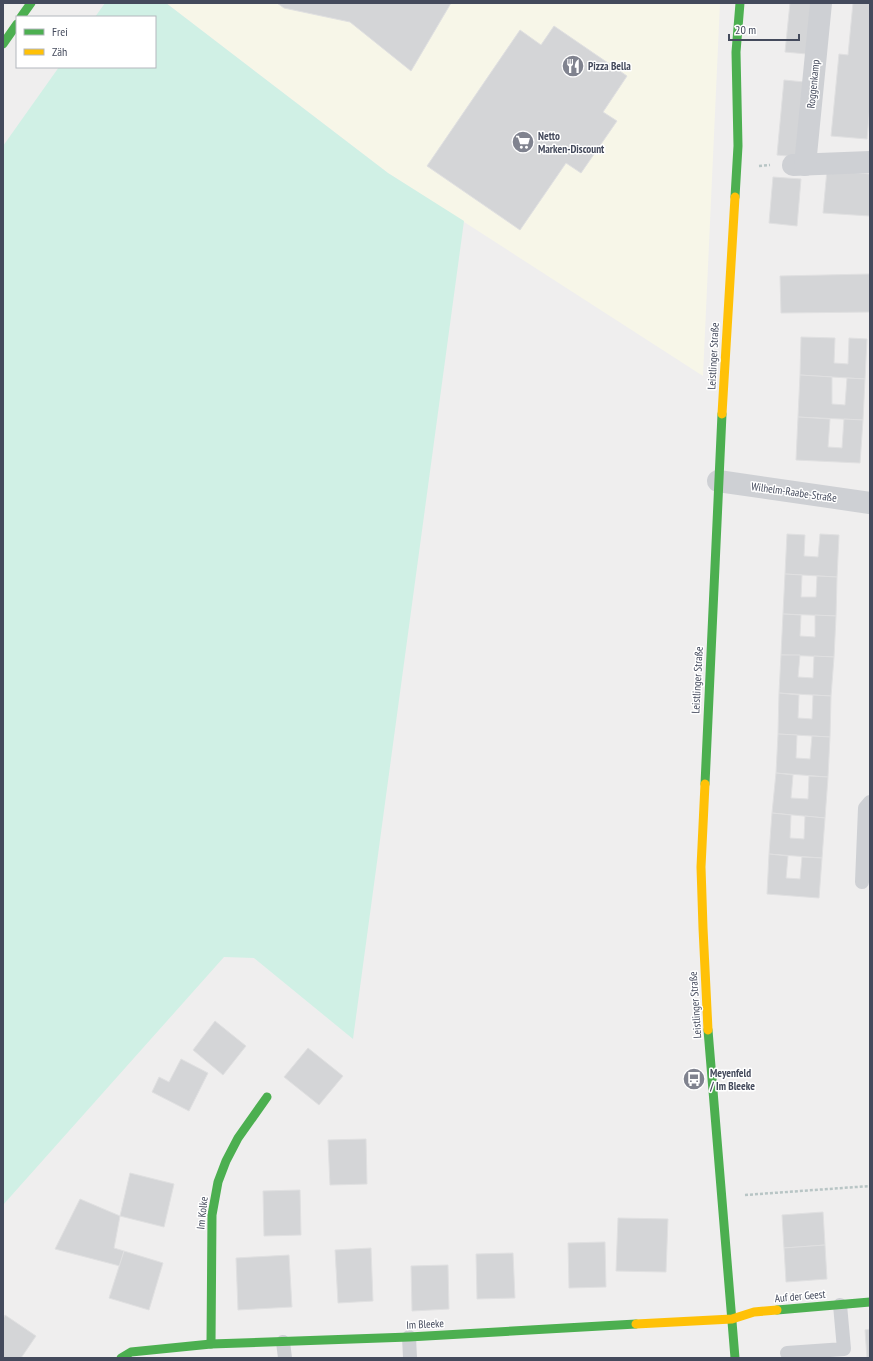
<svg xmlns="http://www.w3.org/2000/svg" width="873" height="1361" font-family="'PT Sans Narrow',sans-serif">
<rect width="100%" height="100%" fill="#efeeee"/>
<path fill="#f7f6e8" d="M166,3H720L703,376L388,173Z"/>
<path fill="#d0f0e5" d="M105,3H166L388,173L464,221L353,1039L254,958L224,957L3,1205V757L4,755L3,754V146L59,67H155V17H95Z"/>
<g fill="#d4d5d7" stroke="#e0e0e1">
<path d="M277,3H451L411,71L350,22L284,8Z"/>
<path d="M790,3H813L807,54L785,52Z"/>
<path d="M853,3H870V105L867,139L831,136L839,54L848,55Z"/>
<path d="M554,26L627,76L603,112L617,121L581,173L566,163L520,230L427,166L520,30L541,45Z"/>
<path d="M784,80L804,82L798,157L777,155Z"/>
<path d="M827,170L870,174V216L823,213Z"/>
<path d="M773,177L801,179L797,226L769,223Z"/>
<path d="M870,274V312L781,313L780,276Z"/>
<path d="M801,337L835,338L834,363L848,364L849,338L867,339L865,379L800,375Z"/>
<path d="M800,375L832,377V404L845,405L847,378L865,379L863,420L798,417Z"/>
<path d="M798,417L830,419L828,447L842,448L844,419L863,420L860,463L796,460Z"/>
<path d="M787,534L805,535L804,556L818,557L820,534L839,535L837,577L785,574Z"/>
<path d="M785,574L802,575L801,597H816L817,576L837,577L836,616L783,614Z"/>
<path d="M783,614L801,615L800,636L815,637V615L836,616L834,657L781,655Z"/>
<path d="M781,655H800L798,677L813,678L814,656L834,657L831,696L779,693Z"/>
<path d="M779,693L799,695L798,718L812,719L813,695L831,696L830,737L778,734Z"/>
<path d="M778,734L797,735L796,758L810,759L812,736L830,737L828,777L776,773Z"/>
<path d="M776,773L793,775L791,798L808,799L809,776L828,777L825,818L772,813Z"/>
<path d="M772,813L791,815L790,838L804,839L805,816L825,818L822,858L769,854Z"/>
<path d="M769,854L788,856L786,878L800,879L802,857L822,858L819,898L767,894Z"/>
<path d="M215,1021L246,1046L223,1075L193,1050Z"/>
<path d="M308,1048L343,1076L319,1105L284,1077Z"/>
<path d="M181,1059L208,1073L189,1111L152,1092L159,1077L169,1082Z"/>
<path d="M366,1139L367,1184L330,1185L328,1140Z"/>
<path d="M130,1173L174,1184L164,1227L120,1216Z"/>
<path d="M300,1190L301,1235L264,1236L263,1191Z"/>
<path d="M80,1199L120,1216L114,1248L124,1251L120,1266L55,1249Z"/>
<path d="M823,1212L825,1245L784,1248L782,1215Z"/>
<path d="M618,1218L668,1219L666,1272L616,1271Z"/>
<path d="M605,1242L606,1287L569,1288L568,1243Z"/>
<path d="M825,1245L827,1279L786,1282L784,1248Z"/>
<path d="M371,1248L373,1301L338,1303L335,1250Z"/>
<path d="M124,1251L163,1263L149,1310L109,1298Z"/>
<path d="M513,1253L515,1298L477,1299L476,1254Z"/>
<path d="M289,1255L292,1307L238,1310L236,1258Z"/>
<path d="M448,1265L449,1309L412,1311L411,1266Z"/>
<path d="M5,1315L36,1336L21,1358H3V1319Z"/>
<path d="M870,1329V1358H867L865,1330Z"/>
</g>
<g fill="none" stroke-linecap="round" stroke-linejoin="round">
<g stroke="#b8c5c5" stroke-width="2.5" stroke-dasharray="3 2" stroke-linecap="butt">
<path d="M759,166L770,165"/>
<path d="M745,1195L870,1186"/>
</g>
<g stroke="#ced0d4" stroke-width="14">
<path d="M862,882L865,808L870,802"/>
<path d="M409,1337L410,1358"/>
<path d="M283,1342L285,1358"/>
<path d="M787,1353L844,1349L840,1305"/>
</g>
<g stroke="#ced0d4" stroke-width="22">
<path d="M793,165L870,162"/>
<path d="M805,165L821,3"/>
<path d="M718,481L870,503"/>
</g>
<g stroke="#4caf50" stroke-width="9">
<path d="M21,17L31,3"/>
<path d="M3,44L17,24"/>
<path d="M735,197L738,146L736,52L740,3"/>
<path d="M705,784L722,414"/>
<path d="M708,1030L735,1358"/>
<path d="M777,1310L870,1302"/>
<path d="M211,1344L212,1215L218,1182L226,1161L238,1138L267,1097"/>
<path d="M121,1358L131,1352L211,1344L409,1337L636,1324"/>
</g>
<g stroke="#ffc107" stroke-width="9">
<path d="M722,414L735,197"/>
<path d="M705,784L701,867L703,928L708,1030"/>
<path d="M636,1324L732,1319L754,1312L777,1310"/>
</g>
</g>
<defs>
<g id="restaurant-disc" transform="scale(1.15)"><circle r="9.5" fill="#80838f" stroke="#fff"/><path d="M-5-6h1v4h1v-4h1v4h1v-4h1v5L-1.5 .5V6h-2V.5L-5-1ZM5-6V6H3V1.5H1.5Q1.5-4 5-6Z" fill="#fff"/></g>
<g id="supermarket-disc" transform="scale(1.15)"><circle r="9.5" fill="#80838f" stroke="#fff"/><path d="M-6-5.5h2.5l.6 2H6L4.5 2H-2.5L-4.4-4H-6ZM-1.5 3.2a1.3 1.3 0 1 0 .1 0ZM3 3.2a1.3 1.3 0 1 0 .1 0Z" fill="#fff"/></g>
<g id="bus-disc" transform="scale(1.15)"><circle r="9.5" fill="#80838f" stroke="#fff"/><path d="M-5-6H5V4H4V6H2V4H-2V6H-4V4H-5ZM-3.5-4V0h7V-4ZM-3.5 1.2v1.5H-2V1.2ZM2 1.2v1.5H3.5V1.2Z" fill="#fff"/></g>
</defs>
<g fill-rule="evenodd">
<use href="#restaurant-disc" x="573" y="66"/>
<use href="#supermarket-disc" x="523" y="142"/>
<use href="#bus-disc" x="694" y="1079"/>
</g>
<g text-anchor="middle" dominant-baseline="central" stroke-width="3" stroke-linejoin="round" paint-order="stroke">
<g font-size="11" font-weight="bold" fill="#444a5c" stroke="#fff" text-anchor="start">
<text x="588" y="66">Pizza Bella</text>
<text x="538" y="136">Netto<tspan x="538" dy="13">Marken-Discount</tspan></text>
<text x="710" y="1073">Meyenfeld<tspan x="710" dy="13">/ Im Bleeke</tspan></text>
</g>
<g font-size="11" fill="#444a5c" stroke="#fff">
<text transform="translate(813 84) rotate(-84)">Roggenkamp</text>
<text transform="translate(713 356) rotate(-87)">Leistlinger Straße</text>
<text transform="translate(794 492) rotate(8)">Wilhelm-Raabe-Straße</text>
<text transform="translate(697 680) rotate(-87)">Leistlinger Straße</text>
<text transform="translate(695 1005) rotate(-94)">Leistlinger Straße</text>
<text transform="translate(202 1213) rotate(-84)">Im Kolke</text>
<text transform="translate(800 1296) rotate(-5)">Auf der Geest</text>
<text transform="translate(425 1324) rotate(-3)">Im Bleeke</text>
</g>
</g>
<rect width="873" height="1361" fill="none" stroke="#444a5c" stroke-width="8"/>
<rect x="16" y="16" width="140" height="52" fill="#ffffff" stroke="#b4b7be"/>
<rect x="24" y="29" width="20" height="6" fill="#4caf50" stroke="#b4b7be"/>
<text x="52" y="36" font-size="12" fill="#444a5c">Frei</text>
<rect x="24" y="49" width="20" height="6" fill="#ffc107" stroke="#b4b7be"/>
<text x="52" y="56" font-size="12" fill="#444a5c">Zäh</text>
<path d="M729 34v6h70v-6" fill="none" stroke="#444a5c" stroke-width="2"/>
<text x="735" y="34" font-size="12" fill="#444a5c" stroke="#ffffff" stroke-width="3" paint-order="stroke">20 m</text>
</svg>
